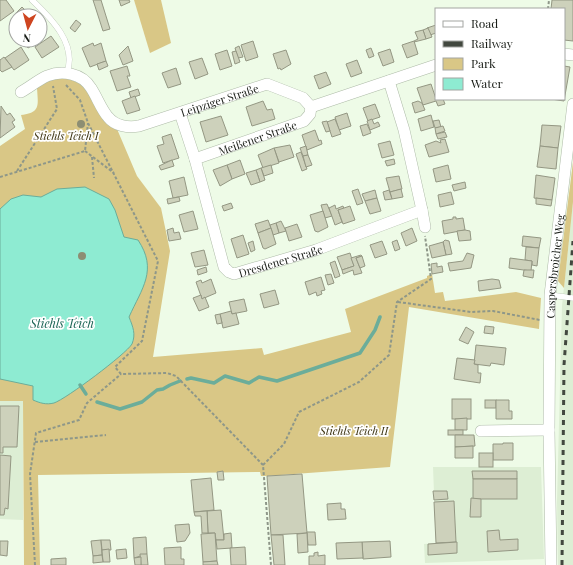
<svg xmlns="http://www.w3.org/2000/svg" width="573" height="565" font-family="'Playfair Display',serif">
<rect width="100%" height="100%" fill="#eefbe7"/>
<g fill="#ddeed4">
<path d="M573,202V565H558L557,501L562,306Z"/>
<path d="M0,401H23V520L0,519Z"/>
<path d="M433,467H541L544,559L425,563L424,544L436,543Z"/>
</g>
<g fill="#d9c786">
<path d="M134,0H161L171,43L150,53Z"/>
<path d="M54,78H67L81,84L117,129L137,176L161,208L170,251L153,357L262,348L264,355L351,332L345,309L427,278V276L432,274L435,293L443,292L445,301L516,292L541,298L539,329L409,307L390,467L267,476H261L260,472L38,475L40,565H24L23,401H0V146L25,129L21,115C41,113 38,105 37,88L39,85Z"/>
<path d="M573,162V202L564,288L558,281Z"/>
</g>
<path fill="#8eebd2" stroke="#6bad9a" d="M85,187L109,199L115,210L124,237L138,240C158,270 142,288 129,317C133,327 136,334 132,344C126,354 66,399 54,403C46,405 40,403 33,400V386L0,379V209L11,199L23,195L41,197L57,189Z"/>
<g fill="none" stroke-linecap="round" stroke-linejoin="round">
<g stroke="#6bad9a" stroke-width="3.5">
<path d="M187,379L191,378L214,383L225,376L249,383L259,377L277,381L360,353L375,330L380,317"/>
<path d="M80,385L86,394"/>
<path d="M97,402L120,409L142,402L157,390L163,389L170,385L180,381"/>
</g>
</g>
<g fill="#cdd1bb" stroke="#949783">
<path d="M0,0H6L14,11L0,21Z"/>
<path d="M93,0H101L110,29L103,31Z"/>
<path d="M119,0H129L130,2L121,6Z"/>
<path d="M552,0H573V41L564,40V9H551Z"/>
<path d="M22,7L31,16H18L16,13Z"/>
<path d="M76,20L81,24L75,32L70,28Z"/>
<path d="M436,25V33L430,35L427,28Z"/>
<path d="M428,28L432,37L426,39L423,30Z"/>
<path d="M423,30L426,39L414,42V41L418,39L415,32Z"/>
<path d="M51,36L59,47L42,58L35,47Z"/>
<path d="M22,40H30L33,45L28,48Z"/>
<path d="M253,41L258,57L246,61L241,45Z"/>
<path d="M414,41L418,54L407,58L402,45Z"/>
<path d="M93,43L94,46L101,43L106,61L90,67L82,48Z"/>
<path d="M128,46L133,61L123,65L119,55Z"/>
<path d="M239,46L243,57L238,58L235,48Z"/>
<path d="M21,47L29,60L14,70L5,58Z"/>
<path d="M371,48L374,56L369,58L366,50Z"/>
<path d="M390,49L394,62L383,66L378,53Z"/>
<path d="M227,50L232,66L220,70L215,54Z"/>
<path d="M286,50L291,64L281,70L280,68L278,69L273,54Z"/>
<path d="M236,51L240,62L235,64L232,52Z"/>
<path d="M4,57L12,67L2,72L0,70V60Z"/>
<path d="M202,58L208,74L195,79L189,62Z"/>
<path d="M357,60L362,73L351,77L346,64Z"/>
<path d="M106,61L108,66L99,70L97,64Z"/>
<path d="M127,66L130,76H127L131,87L117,91L110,71Z"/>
<path d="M564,66L570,67L564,101L551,99H564Z"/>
<path d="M176,68L181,84L168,88L162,73Z"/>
<path d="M326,72L331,84L319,89L314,76Z"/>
<path d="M431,84L436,99H443L445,104L438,106L436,101L423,105L417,88Z"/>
<path d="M138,89L140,95L131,98L129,92Z"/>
<path d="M135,96L140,110L127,114L122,101Z"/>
<path d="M263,101L267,110L272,109L275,119L252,126L246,107Z"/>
<path d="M418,101L422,103L425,110L415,113L412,103Z"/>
<path d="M375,104L380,117L368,121L363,108Z"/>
<path d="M1,106L7,115L10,113L15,120L12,122L15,127L0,138Z"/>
<path d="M347,113L351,126L339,130L335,117Z"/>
<path d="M431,115L434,127L421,131L418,119Z"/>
<path d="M221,116L228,135L206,142L200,122Z"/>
<path d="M335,119L341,134L332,137L327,122Z"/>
<path d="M372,119L374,124L378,122L380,126L370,130L367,121Z"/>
<path d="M439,120L441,127L435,128L433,121Z"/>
<path d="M327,121L330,131L326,132L322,122Z"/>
<path d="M367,124L371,133L363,136L360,126Z"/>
<path d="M542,125L561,126L558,148L540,146Z"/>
<path d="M443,126L445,131L436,134L435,128Z"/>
<path d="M315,130L319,141L321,140L322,144L307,150L302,135Z"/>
<path d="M445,132L447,137L438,139L436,134Z"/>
<path d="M171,134L179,158L163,163L157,146L164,144L162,137Z"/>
<path d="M445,139L449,152L429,157L425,145L436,141L441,143L440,140Z"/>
<path d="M390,141L394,155L382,158L378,144Z"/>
<path d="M290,145L294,157L279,162L274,148Z"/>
<path d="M306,146L308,155L303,156L300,148Z"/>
<path d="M540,146L558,148L556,169L537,167Z"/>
<path d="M274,148L279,163L263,168L258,155Z"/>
<path d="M301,152L307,169L302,171L296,154Z"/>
<path d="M308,155L312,165L306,167L303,156Z"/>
<path d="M394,159L395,164L387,166L385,161Z"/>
<path d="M172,160L174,166L161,170L159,166Z"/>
<path d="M240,160L245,174L232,179L227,165Z"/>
<path d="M227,165L232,179L220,186L213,170Z"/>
<path d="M271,165L273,173L264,176L261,168Z"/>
<path d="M448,165L451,179L436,182L433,169Z"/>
<path d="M261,168L265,180L260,182L256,170Z"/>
<path d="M256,170L260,182L251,185L246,173Z"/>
<path d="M536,175L555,178L552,200L534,198Z"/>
<path d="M399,176L402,189L390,192L386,178Z"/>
<path d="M184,177L188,195L173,198L169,181Z"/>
<path d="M465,182L466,188L454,191L452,185Z"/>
<path d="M358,189L363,203L357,205L352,191Z"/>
<path d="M401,189L403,197L392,199L390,192Z"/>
<path d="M375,190L377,198L365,201L362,194Z"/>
<path d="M389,190L392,199L385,200L383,192Z"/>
<path d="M451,192L454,204L440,207L438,195Z"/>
<path d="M179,197L180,201L168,204L167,199Z"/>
<path d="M377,198L381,211L370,214L365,201Z"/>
<path d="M536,198L552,200L551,206L536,204Z"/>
<path d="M231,203L233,208L224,211L222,206Z"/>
<path d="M327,204L332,216L325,218L321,205Z"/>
<path d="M335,205L336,209L343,206L344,209L338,210L342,222L335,225L329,208Z"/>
<path d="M350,206L355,220L343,224L338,210Z"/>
<path d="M193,211L198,229L184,232L179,215Z"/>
<path d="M323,211L328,227L318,232L315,231L310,215Z"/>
<path d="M453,217H456V219L463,218L465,230L444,234L442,221L453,219Z"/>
<path d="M268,220L271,228L258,233L255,224Z"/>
<path d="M281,221L286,231L279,233L276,223Z"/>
<path d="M276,223L279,233L273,235L270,225Z"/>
<path d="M297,224L302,237L289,241L285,228Z"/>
<path d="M173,228L174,233L179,232L181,239L169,241L167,230Z"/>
<path d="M271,228L276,244L265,249L263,248L258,233Z"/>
<path d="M412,228L417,241L406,246L401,233Z"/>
<path d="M465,230L470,231L471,240L459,241L457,231Z"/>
<path d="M243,235L249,254L237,258L231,239Z"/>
<path d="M523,236L541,238L539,248L522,246Z"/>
<path d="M397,240L400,249L395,251L392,242Z"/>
<path d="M445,240L449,241L452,254L446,255L443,242Z"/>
<path d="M253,241L255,250L251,252L248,243Z"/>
<path d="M382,241L387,254L375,258L370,245Z"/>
<path d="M443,242L446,255L432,258L429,246Z"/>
<path d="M526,247L539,248L537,266L532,265V261L525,260Z"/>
<path d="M204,250L208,265L195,267L191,253Z"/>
<path d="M350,253L354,266L342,270L337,257Z"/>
<path d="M467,253L474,255L471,268L450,271L448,263L463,261Z"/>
<path d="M361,255L362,256L356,258L362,273L354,275L353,270L343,274L342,270L354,266L351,258Z"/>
<path d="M362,256L365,266L360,268L356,258Z"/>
<path d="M510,258L532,261L531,271L509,268Z"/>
<path d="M335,261L340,276L335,278L330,263Z"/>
<path d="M437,263V267L442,266L443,272L432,274L431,264Z"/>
<path d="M206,267L207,272L198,275L197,270Z"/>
<path d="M524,270H534L533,278L523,276Z"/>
<path d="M331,274L334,283L328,285L325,275Z"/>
<path d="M321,277L325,290L321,291L322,294L317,296L316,292L309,295L305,282Z"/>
<path d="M211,279L216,293L202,299L196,282L201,280L202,283Z"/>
<path d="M492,279L499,280L501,288L479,291L478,281Z"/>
<path d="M275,290L279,304L264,308L260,294Z"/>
<path d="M201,295L202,299L205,297L209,307L199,311L193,298Z"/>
<path d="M244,299L247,311L232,314L229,302Z"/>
<path d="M231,311L232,314L236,313L239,324L223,328L220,314Z"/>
<path d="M220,314L222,323L217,324L215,315Z"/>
<path d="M485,326L494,327L493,334L484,333Z"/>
<path d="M466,327L474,332L468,344L459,340Z"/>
<path d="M476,345L506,348L504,365L491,363L490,366L474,364Z"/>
<path d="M457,358L475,360L474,364L478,365V373H481L480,383L454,379Z"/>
<rect x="452" y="399" width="19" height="20"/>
<rect x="485" y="400" width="11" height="8"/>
<path d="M496,400H509V411H512V419H496Z"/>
<path d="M0,406H19L17,447H3V453H0Z"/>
<path d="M467,418V430H455V419Z"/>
<rect x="448" y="430" width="15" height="5"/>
<path d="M455,435H474L475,446L455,447Z"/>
<path d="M503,443H513V460H493V444H503Z"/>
<path d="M473,446V458H455V447Z"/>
<rect x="479" y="453" width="14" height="14"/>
<path d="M0,455L11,456L8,509L5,508L4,515H0Z"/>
<path d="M223,471L224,480H218L217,472Z"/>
<path d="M472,471H517V479H473Z"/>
<path d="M302,474L307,533L271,535L267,476Z"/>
<path d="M211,478L214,510L194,512L191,480Z"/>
<rect x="473" y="479" width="44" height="20"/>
<path d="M433,491H447L448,499L434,500Z"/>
<path d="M471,498L481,499V517H470Z"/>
<path d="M454,501L456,542L436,543L434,502Z"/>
<path d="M341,503V509H345L346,519L328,520L327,504Z"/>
<path d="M221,510L224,540H216L215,533H208L207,511Z"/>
<path d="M207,511L208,533H202L201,516H195L194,512Z"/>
<path d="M189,524L190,533L185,541L177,542L175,525Z"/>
<path d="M499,530L500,540L518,539V550L488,552L487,531Z"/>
<path d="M307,532H315L316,545H308Z"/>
<path d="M215,533L217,561L203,562L201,534Z"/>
<path d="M231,533L232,548L217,549L216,540H224V534Z"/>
<path d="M307,533L308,552L298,553L297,534Z"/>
<path d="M271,535H283L285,565H274Z"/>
<path d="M146,537L147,554L134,558L133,538Z"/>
<path d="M101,540L102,555L93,556L91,541Z"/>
<path d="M101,540H110L111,550H102Z"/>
<path d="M0,541H8L7,556L0,555Z"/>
<path d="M390,541L391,557L363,559L362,542Z"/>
<path d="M362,542L363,558L337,559L336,543Z"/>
<path d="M457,542V553L428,555V544Z"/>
<path d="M181,547V559H184V565H165L164,548Z"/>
<path d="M245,547L246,565H231L230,548Z"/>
<path d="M109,549L110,562H103L102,550Z"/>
<path d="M126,549L127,558L117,559L116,550Z"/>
<path d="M318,552V556L325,555V565H309V556H314V553Z"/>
<path d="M140,554H147L148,565H141Z"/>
<path d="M102,555L103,562L93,563V556Z"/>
<path d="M141,557V565H135L134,558Z"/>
<path d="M66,558V565H51V559Z"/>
<path d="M217,561L218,565H203V562Z"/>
</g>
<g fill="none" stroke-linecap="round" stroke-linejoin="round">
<g stroke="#aebba8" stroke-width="6">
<g id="lane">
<path d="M32,0C52,19 77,44 67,73"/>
<path d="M550,295L573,298"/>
</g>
</g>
<g stroke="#aebba8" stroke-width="12">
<g id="street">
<path d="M564,54L573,55"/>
<path id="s1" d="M21,92C30,87 38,80 47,76C62,70 82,73 91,88C97,97 101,109 108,117C115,126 128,128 139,126L267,84L303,98L311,107"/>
<path d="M311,107L436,65"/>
<path id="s2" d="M180,113L195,159L224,267L229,272L234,274L316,250L422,210L404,130L389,81"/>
<path id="s3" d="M195,159L304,121L310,114L311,107"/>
<path d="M422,210L425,227"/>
<path d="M481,431L549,430"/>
<path id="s4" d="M551,565L549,430L550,295L573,104"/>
</g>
</g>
<g stroke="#8e9789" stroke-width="2" stroke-dasharray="3 2" stroke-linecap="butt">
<path d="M548,9L549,0"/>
<path d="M66,85L80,100L88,123L158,261L142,341L115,367L121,374L167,373L176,376L263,465L271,565"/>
<circle cx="81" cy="124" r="2.5"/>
<path d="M85,151L114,173"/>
<path d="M92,157L94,178"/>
<path d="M17,171L57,109L53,86"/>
<path d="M0,177L85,151L88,123"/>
<path d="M398,302L471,312L493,311L540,320"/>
<path d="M35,442L106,435"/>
<path d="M263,465L284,444L299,412L359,382L389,355L397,302L431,279L425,236"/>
<path d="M35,565L30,474L36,433L79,420L87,403L121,374"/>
</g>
<use href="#lane" stroke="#fff" stroke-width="5.5"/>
<use href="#street" stroke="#fff" stroke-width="11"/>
<path stroke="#42483f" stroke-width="3" stroke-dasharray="5 5" stroke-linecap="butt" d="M562,565L564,365L573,241"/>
</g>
<g fill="#8d8e73">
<circle cx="81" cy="124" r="4"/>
<circle cx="82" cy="256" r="4"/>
</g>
<g text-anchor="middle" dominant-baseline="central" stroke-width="3.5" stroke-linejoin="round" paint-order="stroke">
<g font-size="11" fill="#191d17" stroke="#fff">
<text stroke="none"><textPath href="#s1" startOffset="232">Leipziger Straße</textPath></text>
<text stroke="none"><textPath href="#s3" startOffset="66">Meißener Straße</textPath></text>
<text stroke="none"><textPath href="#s2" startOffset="221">Dresdener Straße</textPath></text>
<text stroke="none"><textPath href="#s4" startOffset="299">Caspersbroicher Weg</textPath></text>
</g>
<g font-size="11" font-style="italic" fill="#3e3514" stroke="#fff">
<text x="66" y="135">Stiehls Teich I</text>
<text x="354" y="430">Stiehls Teich II</text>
</g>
<g font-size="12" font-style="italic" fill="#1b6555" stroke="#fff">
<text x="62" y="323">Stiehls Teich</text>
</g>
</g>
<rect x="435" y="8" width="130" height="92" fill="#ffffff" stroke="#a3a5a2"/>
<rect x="443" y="21" width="20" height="6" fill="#ffffff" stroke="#a3a5a2"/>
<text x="471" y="28" font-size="12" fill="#191d17">Road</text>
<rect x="443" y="41" width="20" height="6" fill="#42483f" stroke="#a3a5a2"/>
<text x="471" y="48" font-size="12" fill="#191d17">Railway</text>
<rect x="443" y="58" width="20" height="12" fill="#d9c786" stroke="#a3a5a2"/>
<text x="471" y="68" font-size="12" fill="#191d17">Park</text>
<rect x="443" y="78" width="20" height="12" fill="#8eebd2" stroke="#a3a5a2"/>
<text x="471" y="88" font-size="12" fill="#191d17">Water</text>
<g transform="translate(28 28) rotate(186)"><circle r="19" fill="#ffffff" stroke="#a3a5a2"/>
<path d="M0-3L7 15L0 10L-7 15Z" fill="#ce4520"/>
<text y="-6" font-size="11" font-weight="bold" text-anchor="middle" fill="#191d17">N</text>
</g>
</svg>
